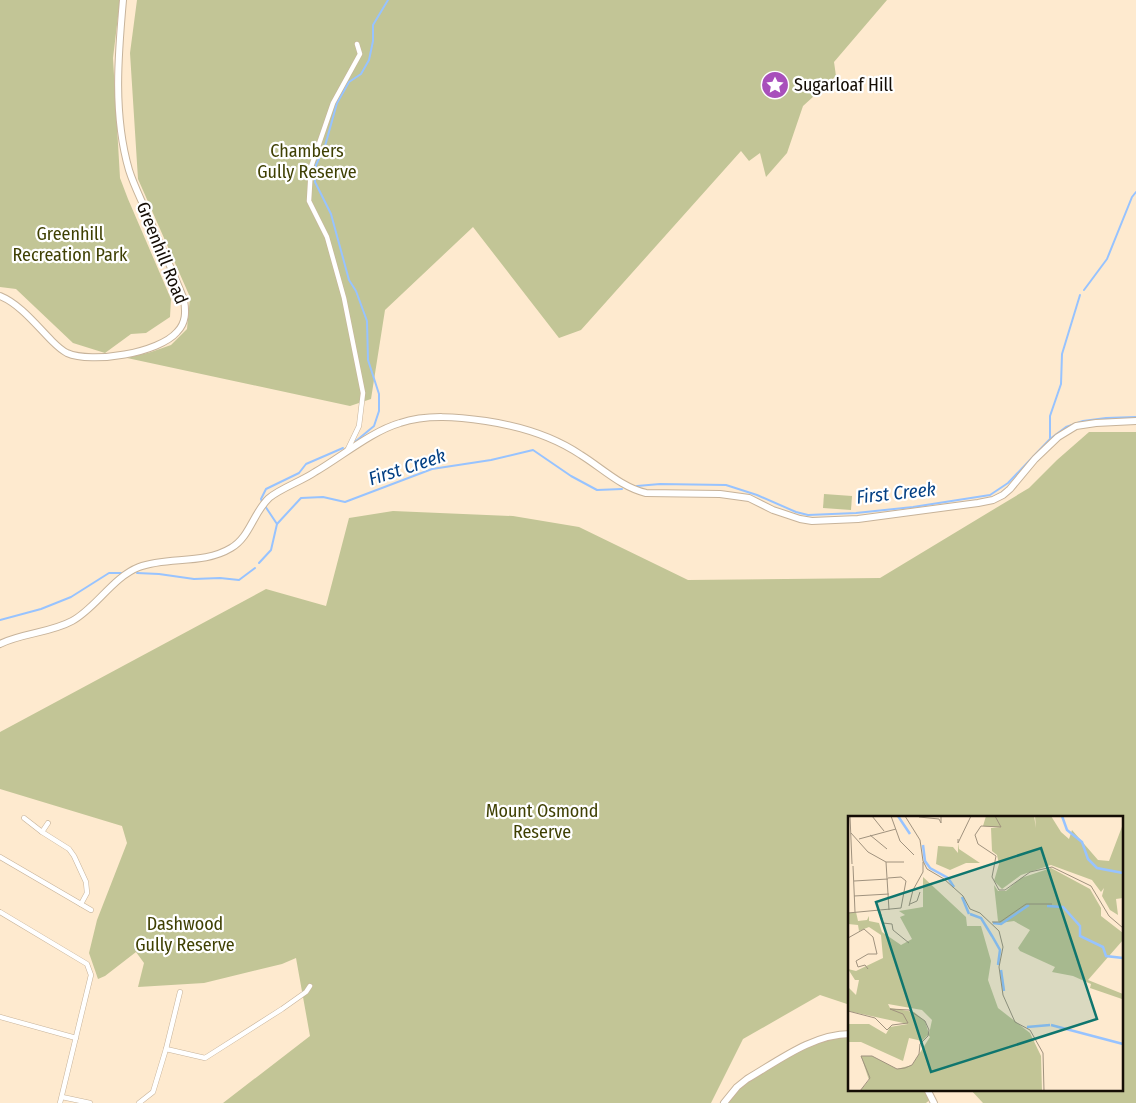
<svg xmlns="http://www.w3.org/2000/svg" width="1136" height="1103" font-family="'Fira Sans Condensed',sans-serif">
<rect width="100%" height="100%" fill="#feeacf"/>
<g fill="#c2c596">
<path d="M0,0H120L113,58L120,178L128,199L171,299L170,317L146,333L131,334L105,353L73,343L16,289L0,287Z"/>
<path d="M137,0H887L834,62L836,76L803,106L787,153L766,177L760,153L749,161L741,151L581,330L559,338L473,227L385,310L371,399L350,406L127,358L151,352L171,345L187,329L190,297L138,179L130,53Z"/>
<path d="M1089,432H1136V1103H983L970,1089H1122V817H850V1005L820,995L743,1039L711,1103H223L310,1036L296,958L282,964L204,983L138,987L144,963L136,952L105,976L98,979L89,953L97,920L127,843L122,826L0,789V732L266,589L326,606L349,518L393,511L513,516L579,527L688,580L880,578L1029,488L1057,460Z"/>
<path d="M824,494L852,496L851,510L823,508Z"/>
<path d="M850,1034V1089H927L931,1099L926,1103H724L737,1087L814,1041Z"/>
</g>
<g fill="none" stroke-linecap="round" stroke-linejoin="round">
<g stroke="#97c3ff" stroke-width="2">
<path d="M1084,290L1107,259L1132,197L1136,192"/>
<path d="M1050,438V416L1061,384L1062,354L1080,295"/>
<path d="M356,441L374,426L379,411V394L368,360L367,321L356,291L349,280L331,214L315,182L316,165L325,146L337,103L349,82L361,74L369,60L373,41V25L388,0"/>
<path d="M637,486L660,484L726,485L757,495L796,512L808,515L856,513L913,507L990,495L1008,483L1050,439L1066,427L1083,421L1106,418L1136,417"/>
<path d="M262,502L261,499L266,489L299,473L306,464L343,448"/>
<path d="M265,506L277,524"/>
<path d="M259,563L271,550L277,524L301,498L323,497L345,502L432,469L491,460L533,450L571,476L597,490L622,489"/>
<path d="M137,573L159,574L194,579L220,578L239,580L255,568"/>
<path d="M0,620L41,609L71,597L109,573H121"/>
</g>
<g stroke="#c7b39a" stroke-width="5.5">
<g id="street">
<path d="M347,451L359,426L363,393L344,298L327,237L309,201L311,167L333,103L360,54L357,44"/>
<path d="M24,818L42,832L69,849L74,856L86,882L87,893L81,904"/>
<path d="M42,832L48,823"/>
<path d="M0,857L91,910"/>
<path d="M0,912L87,964L91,975L60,1103"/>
<path d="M0,1017L76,1038"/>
<path d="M166,1049L180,992"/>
<path d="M62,1097L90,1103"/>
<path d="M139,1103L153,1092L166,1049L205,1058L282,1009L306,992L310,986"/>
</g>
</g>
<g stroke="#c7b39a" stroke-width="8">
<g id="secondary">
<path d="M0,296C20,304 37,326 52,341C57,346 61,350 67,353C92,364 159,353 177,332C186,323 186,312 184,300C173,271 160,244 148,216C142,201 134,186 129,170C113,115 118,56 123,0"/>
<path d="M0,644C22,633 50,633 72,621C95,609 113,577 139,567C168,556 203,565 231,548C250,537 253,513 269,498C281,488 302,481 315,472C341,457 372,431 400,423C427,414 458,417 486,421C519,426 553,436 581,455C602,468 621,487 646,493L720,494L749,498L773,510L800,519L812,521L858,519L978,503L993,500L1003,495L1010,489L1035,459L1058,437L1076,426L1096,423L1136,421"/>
<path d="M927,1089L934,1103"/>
<path d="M724,1103L737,1087L747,1079C778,1061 813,1034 850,1034"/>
</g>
</g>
<use href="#street" stroke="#fff" stroke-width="4.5"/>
<use href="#secondary" stroke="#fff" stroke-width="6"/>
</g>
<defs>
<g id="sight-disc" transform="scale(1.4375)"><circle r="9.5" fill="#a84fbb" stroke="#fff"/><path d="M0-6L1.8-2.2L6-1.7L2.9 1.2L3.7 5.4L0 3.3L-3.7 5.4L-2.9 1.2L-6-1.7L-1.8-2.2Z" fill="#fff"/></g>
</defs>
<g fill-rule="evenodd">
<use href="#sight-disc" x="775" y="85"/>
</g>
<g text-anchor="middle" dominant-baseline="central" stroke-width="4.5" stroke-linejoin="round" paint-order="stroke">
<g font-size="18" fill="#140d05" stroke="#fff" text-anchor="start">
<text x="794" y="85">Sugarloaf Hill</text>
</g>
<g font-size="18" fill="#3f4003" stroke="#fff">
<text x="307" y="151">Chambers<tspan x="307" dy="21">Gully Reserve</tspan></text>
<text x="70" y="234">Greenhill<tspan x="70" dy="21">Recreation Park</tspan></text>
<text x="542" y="811">Mount Osmond<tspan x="542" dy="21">Reserve</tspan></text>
<text x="185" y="924">Dashwood<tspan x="185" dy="21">Gully Reserve</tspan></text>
</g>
<g font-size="18" fill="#140d05" stroke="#fff">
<text transform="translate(162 253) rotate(68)">Greenhill Road</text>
</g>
<g font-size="19" font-style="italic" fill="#023f83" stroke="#fff">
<text transform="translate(407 467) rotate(-18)">First Creek</text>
<text transform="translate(896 493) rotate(-6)">First Creek</text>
</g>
</g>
<g transform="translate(848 816)">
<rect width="275" height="275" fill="#feeacf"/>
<path d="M138,0H186L188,12L187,0H203L213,16L221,23L224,14L250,44L261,45L275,8V82L268,83L270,99L262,94L254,80L256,72L253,76L244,64L203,49L173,59L154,73L146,65L151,48L149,39L144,35L143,12H153L135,10ZM110,27L111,33L132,47H118L102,54L88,48L90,30L105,31L110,37ZM203,52L242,73L253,92V100L275,117V124L240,164L275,178L274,183L242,172L243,168L225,160L204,156L207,151L172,135L170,132L182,114L166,105L152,107L150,105L146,69L150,75H158L173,62ZM75,61L118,101L119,110H133L143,145L140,164L150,192L182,217L193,240L194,275H12L21,264L13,240H24L49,253L64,249L82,221L80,219L74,225L61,222L55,245L13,226H0V208H21L38,218L42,211L60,208L0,195V171L8,179L11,164H7L0,153L8,155L35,142L33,119L21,111L11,115L10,109L0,108V97L8,96L10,105L19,104L21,100V105L31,107L34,116L53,129L64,123L52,101L57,99L51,95L75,91ZM40,188L74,194L84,204L81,218L77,205L66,196L42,192Z" fill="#c2c596" fill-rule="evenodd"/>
<path fill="none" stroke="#97c3ff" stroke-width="2.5" d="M50,0L62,18M214,0L219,14L234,26L240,43L249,52L275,57M75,29L77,45L82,52L100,62L106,71M114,81L121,98M199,90L215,91L232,110V120L255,131L258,140L275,142M122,98L133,102L144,120L152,134L150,149M145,107L153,108L181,89M153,154L156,175M203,209L275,228M179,211L202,209"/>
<path fill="none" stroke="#a0927e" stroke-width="1" d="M2,0L4,48M24,0L36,15M43,0L52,25L66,39M57,0L72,24L75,45L79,53L96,63L115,80L122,93L132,97L151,115L155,131L151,151L155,179L167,206L182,214L195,237L196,275M147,0L153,11L133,10L127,19L130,28L148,40L144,61L151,74H157L182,56L204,51L243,70L261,100L275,112M71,1L91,3L93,7V0M3,17L20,36L38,46L41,94M22,19L39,33M11,23L48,13M110,23V27L123,0M38,46H56M5,50L7,96M6,65L40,63M6,80L41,78M62,88L69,85L72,76M61,90L65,74L75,56V46M32,95L35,107L44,108L45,114L61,127M0,97L53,92L58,65L53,61L40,62M144,106H152L178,88H204M0,122L16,113L25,121L29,138H20L8,145L10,151L17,149L20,153M0,195L27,202L39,214L44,209L60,207L55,198L42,193L61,194L77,205L81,214L80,220L72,228L71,238L64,249L57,252L49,253L24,240H13L22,262L12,275"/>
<path fill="#0f766e" fill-opacity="0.15" stroke="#0f766e" stroke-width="2.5" d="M193,32L249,203L83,256L28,86Z"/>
<rect width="275" height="275" fill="none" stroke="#140d05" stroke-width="2.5"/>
</g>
</svg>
